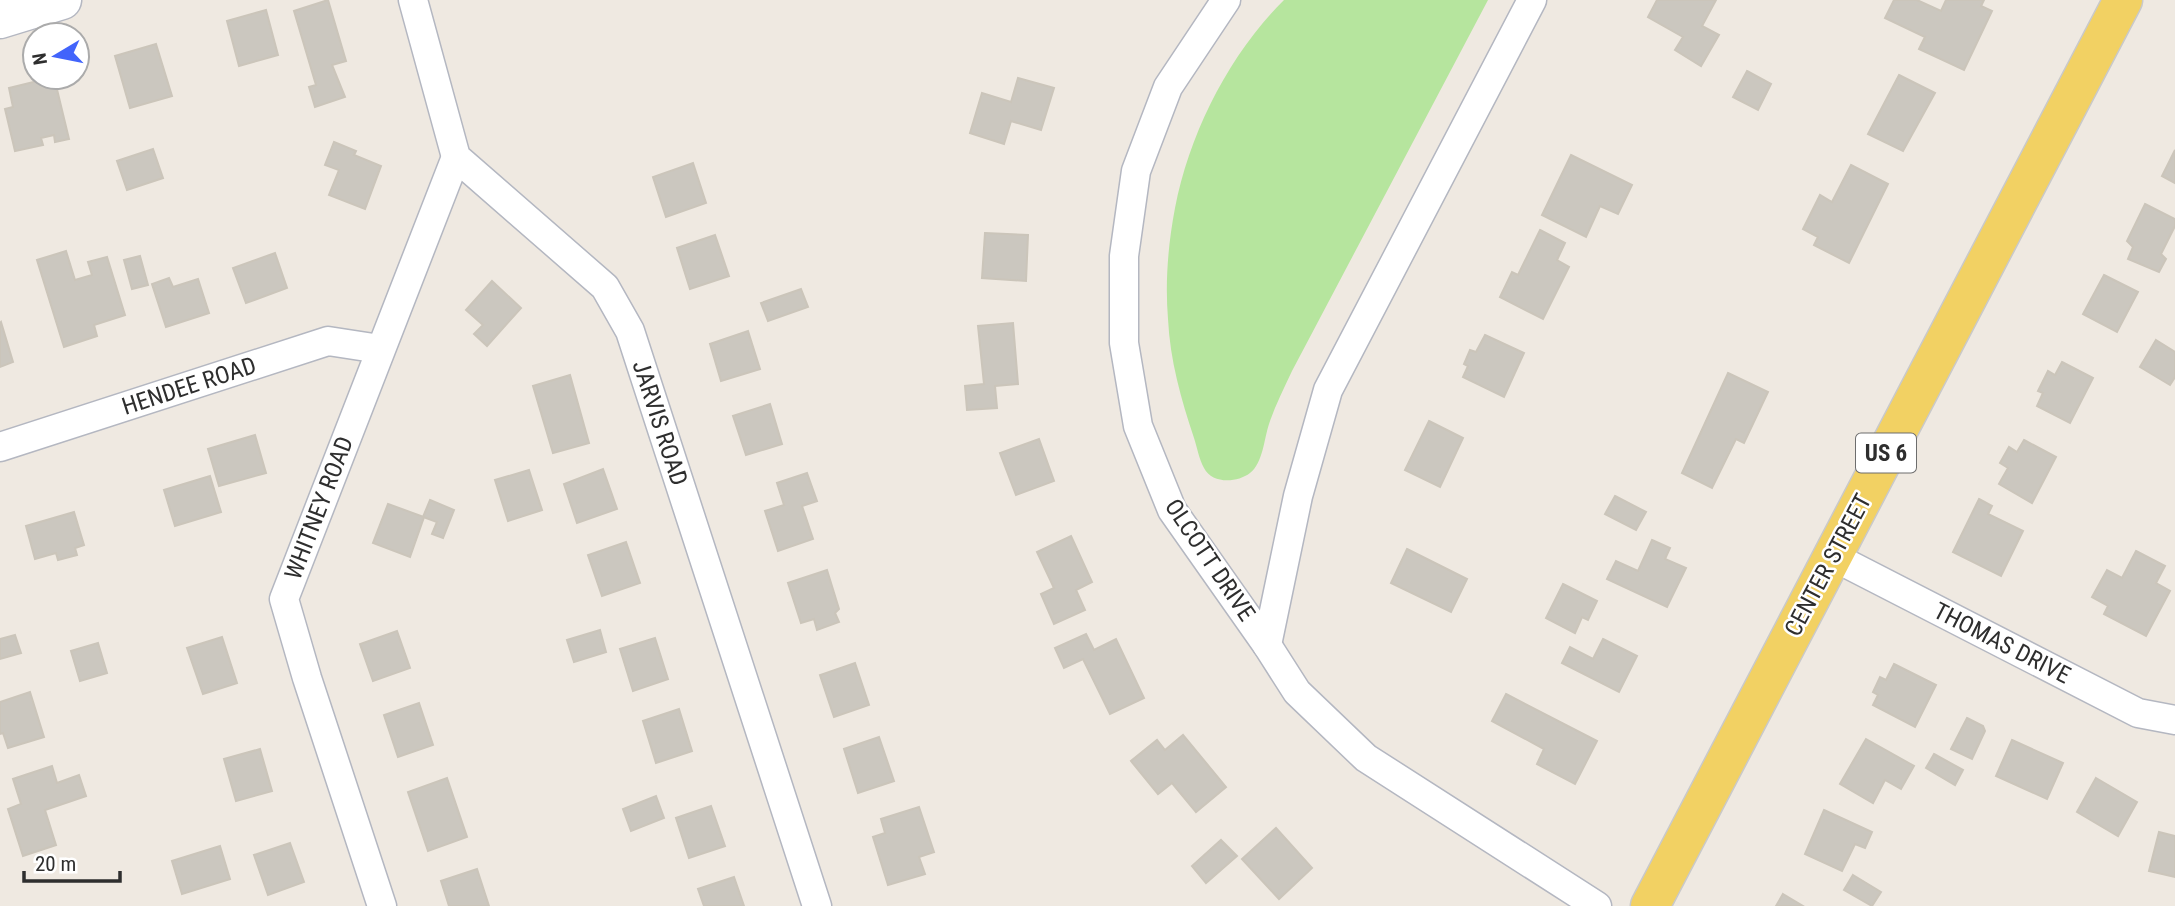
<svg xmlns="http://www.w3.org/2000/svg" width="2175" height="906" font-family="'Roboto Condensed',sans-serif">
<rect width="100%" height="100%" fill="#efe9e1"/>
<path fill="#b6e59e" d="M1284,0H1488L1292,371C1284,388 1275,406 1269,424C1264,439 1263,463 1250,473C1237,483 1212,484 1204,468C1199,459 1197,447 1194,438C1181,399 1170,360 1168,319C1165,282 1168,245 1175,208C1190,132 1229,55 1284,0Z"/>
<g fill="#cbc7bf" stroke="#cbc5ba" stroke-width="2">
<path d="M328,0L346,61L332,65L345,97L315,107L309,87L316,85L294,11Z"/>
<path d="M1657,0H1716L1702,26L1719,35L1701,66L1675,50L1683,37L1648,17Z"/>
<path d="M1894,0H1917L1941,11L1946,0H1984L1981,6L1992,11L1964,70L1919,49L1925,37L1885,18Z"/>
<path d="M266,10L278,55L239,66L227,21Z"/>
<path d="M156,44L172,96L130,108L115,56Z"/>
<path d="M1747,71L1771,84L1758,110L1733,97Z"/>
<path d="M1899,75L1935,93L1903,151L1868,134Z"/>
<path d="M54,77L69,139L55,142L54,135L41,138L43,145L15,151L5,109L13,107L9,88Z"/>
<path d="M1018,78L1054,88L1041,130L1011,121L1004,144L970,133L982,93L1011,102Z"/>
<path d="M334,142L356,151L354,155L381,166L365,209L329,195L339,170L325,165Z"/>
<path d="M153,149L163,178L127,190L117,161Z"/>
<path d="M2175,150V183L2162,176Z"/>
<path d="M1571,155L1632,185L1618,214L1600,206L1586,237L1542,215Z"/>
<path d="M693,163L706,203L666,217L653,177Z"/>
<path d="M1851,165L1888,184L1849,263L1814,245L1818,237L1803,229L1820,195L1832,202Z"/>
<path d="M2145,204L2175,219V226L2161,254L2166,259L2159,272L2128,259L2133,247L2127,241Z"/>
<path d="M1540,230L1565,243L1557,260L1569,267L1543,319L1500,297L1512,272L1518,275Z"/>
<path d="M985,233L1028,235L1026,281L982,278Z"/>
<path d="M715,235L729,276L690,289L677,248Z"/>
<path d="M66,251L75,280L92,275L88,262L107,257L125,315L94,325L97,336L64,347L37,260Z"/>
<path d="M275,253L287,288L246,303L233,268Z"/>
<path d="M140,256L148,285L132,289L124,260Z"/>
<path d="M2104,275L2138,292L2117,332L2083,314Z"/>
<path d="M169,278L173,287L198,279L209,313L166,327L152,284Z"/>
<path d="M492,281L521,308L487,346L474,334L483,325L466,310Z"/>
<path d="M801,289L808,307L768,321L761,303Z"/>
<path d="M1,322L13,362L0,367V323Z"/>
<path d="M1013,323L1018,384L995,386L997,408L967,410L965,386L984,384L978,326Z"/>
<path d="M748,331L760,369L721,381L710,344Z"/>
<path d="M1485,335L1524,353L1504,397L1463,377L1468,366L1464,364L1470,350L1476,352Z"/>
<path d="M2156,340L2175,352V377L2170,385L2140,367Z"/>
<path d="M2062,362L2093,378L2070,423L2037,406L2043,393L2038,391L2048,371L2055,375Z"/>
<path d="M1728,373L1768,392L1744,443L1736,439L1712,488L1682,473Z"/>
<path d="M570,375L589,443L553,453L533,386Z"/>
<path d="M770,404L782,444L746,455L733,416Z"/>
<path d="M1429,421L1463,438L1440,487L1405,470Z"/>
<path d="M255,435L266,473L219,486L208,449Z"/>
<path d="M1039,439L1054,481L1016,495L1000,453Z"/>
<path d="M2024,440L2056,457L2032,503L1999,484L2008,468L2000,463L2009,447L2017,452Z"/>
<path d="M603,469L617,509L577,523L564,484Z"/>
<path d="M529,470L542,510L508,521L495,480Z"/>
<path d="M807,473L817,501L802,506L813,539L778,551L765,511L784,505L777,483Z"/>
<path d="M210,476L221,512L175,526L164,490Z"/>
<path d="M1615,496L1646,512L1636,530L1605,514Z"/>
<path d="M1979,499L1992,506L1988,514L2023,531L2001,576L1953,552Z"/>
<path d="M430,500L454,510L443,538L432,534L437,522L423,517Z"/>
<path d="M388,504L424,517L410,557L373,543Z"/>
<path d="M74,512L84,545L75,548L77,555L58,560L56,553L35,559L26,526Z"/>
<path d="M1071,536L1092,582L1076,590L1085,610L1054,624L1041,594L1054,588L1037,552Z"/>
<path d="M1652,540L1670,548L1665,559L1686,568L1667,607L1607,579L1616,561L1638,571Z"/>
<path d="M626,542L640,583L602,596L588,555Z"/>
<path d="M1407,549L1467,579L1451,612L1391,583Z"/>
<path d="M2136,551L2165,566L2156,583L2170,591L2146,636L2104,614L2108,606L2092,597L2107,570L2122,578Z"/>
<path d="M827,570L839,609L835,613L839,622L817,630L814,619L801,623L788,583Z"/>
<path d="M1563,584L1597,601L1588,620L1582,617L1575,633L1546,618Z"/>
<path d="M600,630L606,652L574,662L567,640Z"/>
<path d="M397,631L410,668L373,681L360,644Z"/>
<path d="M1086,634L1094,650L1116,639L1144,698L1110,714L1083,659L1064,668L1055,648Z"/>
<path d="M15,635L21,653L0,659V639Z"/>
<path d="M222,637L237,683L203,694L187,648Z"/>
<path d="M655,638L668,679L633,691L620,649Z"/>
<path d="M1603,639L1637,656L1619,692L1562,663L1570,647L1593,659Z"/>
<path d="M98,643L107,673L80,681L71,651Z"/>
<path d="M855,663L869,705L834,717L820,675Z"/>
<path d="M1894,664L1936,685L1915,727L1873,705L1878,695L1873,692L1880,677L1886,680Z"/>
<path d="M30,692L44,737L8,748L3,733L0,734V702Z"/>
<path d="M1506,694L1597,741L1575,784L1537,764L1544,749L1492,721Z"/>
<path d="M419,703L433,745L398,757L384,715Z"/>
<path d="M679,709L692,751L656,763L643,721Z"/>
<path d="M1967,718L1983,726L1985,731L1972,759L1951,749Z"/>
<path d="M1183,735L1226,787L1196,812L1172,783L1158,794L1131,761L1157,740L1165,750Z"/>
<path d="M879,737L894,781L858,793L844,749Z"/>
<path d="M1866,739L1914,766L1901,789L1885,780L1873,803L1840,784Z"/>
<path d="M2012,740L2063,763L2047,799L1996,776Z"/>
<path d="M260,749L272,791L236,801L224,759Z"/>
<path d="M1934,754L1963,770L1955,785L1926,768Z"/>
<path d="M52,766L57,783L79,775L86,796L45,810L56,845L23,856L8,809L21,804L13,779Z"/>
<path d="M447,778L467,837L428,851L408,792Z"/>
<path d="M2096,778L2137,802L2118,836L2077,812Z"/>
<path d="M656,796L664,818L631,831L623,809Z"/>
<path d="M711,806L725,846L689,858L676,818Z"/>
<path d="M919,807L934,852L919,857L925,874L888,885L873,837L885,833L881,819Z"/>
<path d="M1824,810L1872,832L1865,848L1855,844L1842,871L1805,854Z"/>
<path d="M1276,828L1312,868L1279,899L1242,859Z"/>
<path d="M2159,832L2175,836V877L2149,871Z"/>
<path d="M1221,840L1237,856L1206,883L1192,866Z"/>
<path d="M290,843L304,882L268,895L254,855Z"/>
<path d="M220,846L230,879L182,894L172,861Z"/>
<path d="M477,869L489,906H449L441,881Z"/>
<path d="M1853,875L1881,892L1872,906L1844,890Z"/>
<path d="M734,877L744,906H704L698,889Z"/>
<path d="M1783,894L1803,906H1776Z"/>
</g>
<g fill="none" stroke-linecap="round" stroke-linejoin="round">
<g stroke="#b4b7c1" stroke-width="31">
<g id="street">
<path d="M413,0L456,157L605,287L630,331L817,906"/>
<path d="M1226,0L1168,87L1136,171L1124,256V343L1138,426L1172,510L1267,645L1297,692L1366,758L1597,906"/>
<path d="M0,447L328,341L380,349"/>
<path d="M1832,556L2138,713L2175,720"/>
<path d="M1267,645L1298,496L1328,390L1532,0"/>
<path d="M382,906L307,678L284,599L456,157"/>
</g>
</g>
<g stroke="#b4b7c1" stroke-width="41">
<path id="secondary" d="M0,19L62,0"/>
</g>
<g stroke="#c9c9c9" stroke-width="41">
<path id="primary" d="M1650,906L2123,0"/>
</g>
<use href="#street" stroke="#fff" stroke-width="28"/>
<use href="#secondary" stroke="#fff" stroke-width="38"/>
<use href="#primary" stroke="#f2d163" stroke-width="38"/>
</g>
<g text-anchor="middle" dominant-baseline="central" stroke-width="5" stroke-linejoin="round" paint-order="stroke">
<rect fill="#fff" stroke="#6d6d6d" stroke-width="2" x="1856" y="433.5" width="60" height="39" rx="5"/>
<g font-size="23" font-weight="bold" fill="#2e2e2e">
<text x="1886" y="453">US 6</text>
</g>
<g font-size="24" fill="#2e2e2e" stroke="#fff">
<text transform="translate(189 386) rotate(-18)">HENDEE ROAD</text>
<text transform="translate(660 423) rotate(72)">JARVIS ROAD</text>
<text transform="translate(319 508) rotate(-69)">WHITNEY ROAD</text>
<text transform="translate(1210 560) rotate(56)">OLCOTT DRIVE</text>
<text transform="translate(1828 565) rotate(-62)">CENTER STREET</text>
<text transform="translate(2002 643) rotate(27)">THOMAS DRIVE</text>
</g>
</g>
<g transform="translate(56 56) rotate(260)"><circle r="33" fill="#ffffff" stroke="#ababab" stroke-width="2"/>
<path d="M0-5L12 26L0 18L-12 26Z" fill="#4264fb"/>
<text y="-10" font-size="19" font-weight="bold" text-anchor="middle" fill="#2e2e2e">N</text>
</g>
<path d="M24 871v10h96v-10" fill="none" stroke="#2e2e2e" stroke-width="3.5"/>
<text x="35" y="871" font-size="21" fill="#2e2e2e" stroke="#ffffff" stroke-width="5" paint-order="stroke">20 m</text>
</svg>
